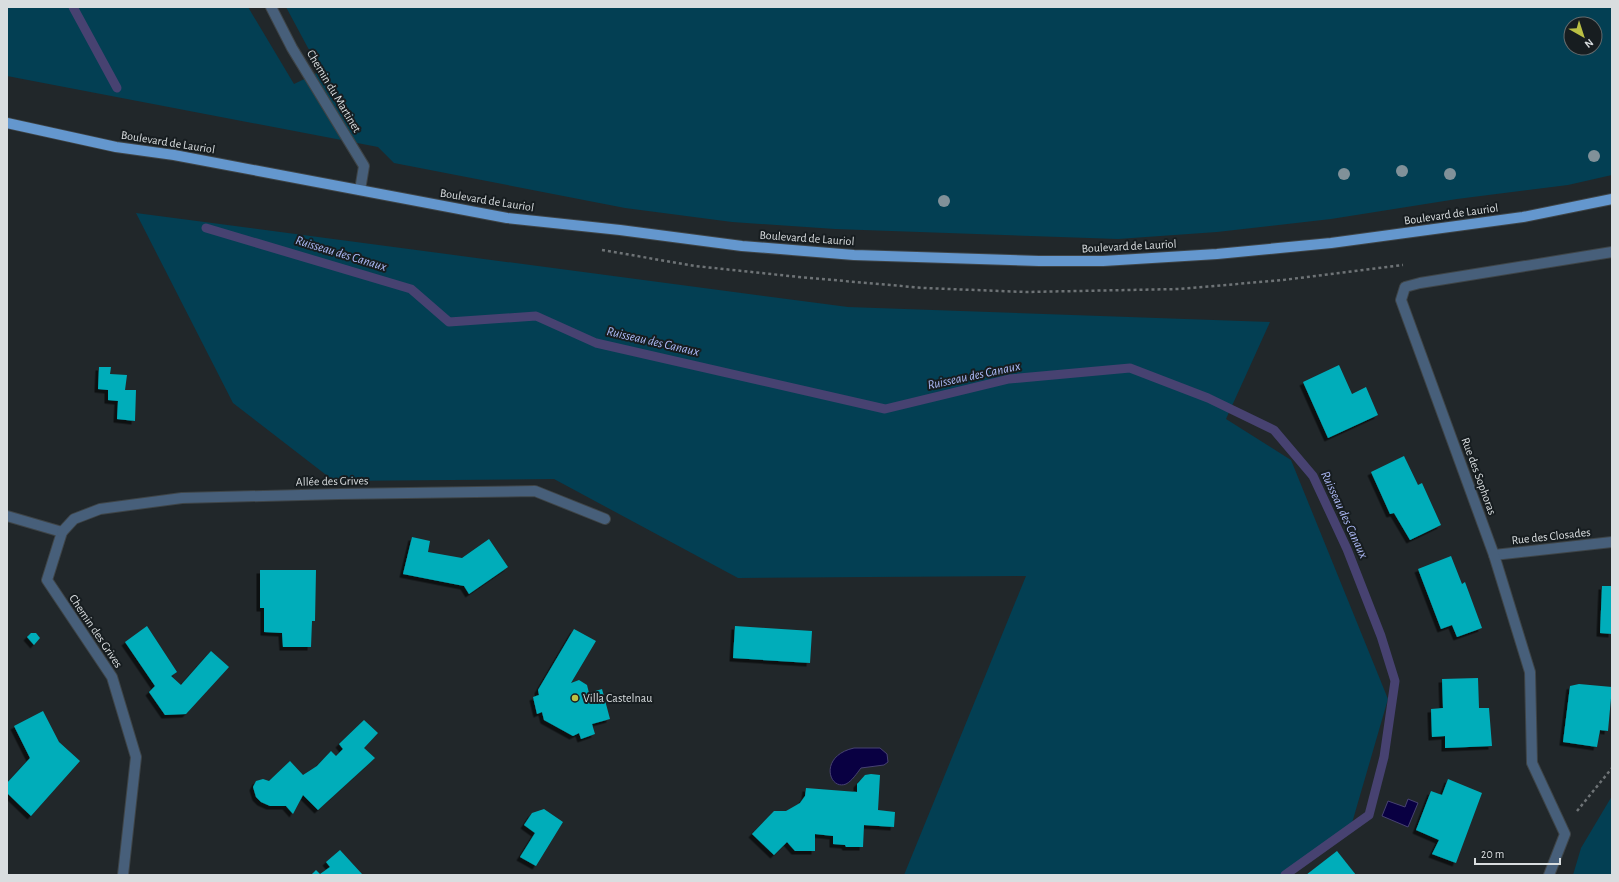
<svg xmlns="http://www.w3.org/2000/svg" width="1619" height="882" font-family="'Alegreya Sans',sans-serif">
<defs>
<filter id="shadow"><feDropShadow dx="-3.5" dy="3.5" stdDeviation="0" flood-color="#0009"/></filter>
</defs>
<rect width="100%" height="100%" fill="#21272a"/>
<g fill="#033f53" fill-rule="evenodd">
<path d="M7,7H248L294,84L323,70L308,48L286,7H1612V175L1568,185L1457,199L1331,219L1217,232L1118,239L835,229L732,222L625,208L394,163L378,147L7,76ZM1571,24H1595V48H1571Z"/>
<path d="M136,213L848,307L1270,322L1226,419L1291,460L1388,699L1350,830L1288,875H904L1026,576L738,578L554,479L334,481L233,403Z"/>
<path d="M1612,796V875H1573L1581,848Z"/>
</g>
<g fill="#090042" stroke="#474271">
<path d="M854,748H880L887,754L888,762L884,765L861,768C857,773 852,781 846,784C829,791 818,756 854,748Z"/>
<path d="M1408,799L1418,803L1408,827L1382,816L1388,801L1405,807Z"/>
</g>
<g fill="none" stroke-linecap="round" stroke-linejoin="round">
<g stroke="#474271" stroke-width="9">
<path d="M73,7L117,88"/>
<path d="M206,228L411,289L449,322L536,316L596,343L885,409L1009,379L1130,368L1208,398L1274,430L1313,476L1347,549L1381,636L1395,681L1384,757L1369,815L1285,875"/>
</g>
</g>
<g fill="#00adba" filter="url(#shadow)">
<path d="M1339,365L1352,394L1366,387L1378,415L1328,438L1303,382Z"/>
<path d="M99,367H111L110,374L127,375L125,390H136L135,421L117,419L118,401L108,400V390L98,389Z"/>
<path d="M1404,456L1418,485L1422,483L1441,525L1410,540L1394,513L1390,514L1371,472Z"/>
<path d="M412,537L430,541L428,552L462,558L489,539L508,567L469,594L464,586L403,574Z"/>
<path d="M1451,556L1462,584L1465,582L1482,628L1457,637L1452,625L1441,629L1418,569Z"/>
<path d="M260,570H316L315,621H312L311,647H283L282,633L264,632V608H260Z"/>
<path d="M1602,586H1612V634L1600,633Z"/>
<path d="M147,626L177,672L171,676L181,685L211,651L229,667L186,714L165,715L149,692L155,686L125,642Z"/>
<path d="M735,626L812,631L810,663L733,658Z"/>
<path d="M574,629L596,641L571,683L579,680L587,685L589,693L602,689L610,719L592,724L595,734L581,739L579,733L573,736L544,720L542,712L537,714L533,697L539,695L538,690Z"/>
<path d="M31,633H36L40,638L34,645L27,637Z"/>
<path d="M1478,678L1479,708H1489L1492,746L1445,748V736L1432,737L1431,709L1443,708L1442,679Z"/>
<path d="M1579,684L1612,687L1608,731L1600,730L1597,747L1563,742L1570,686Z"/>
<path d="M43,711L59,742L80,761L31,816L7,793V783L30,758L14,726Z"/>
<path d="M364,720L378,733L364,748L375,758L318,810L303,795L293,814L286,806H270L261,802L256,797L253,787L256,781L263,779L269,781L290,761L303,775L317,766L331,751L336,756L343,749L339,744Z"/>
<path d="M871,774L880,775L878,810L895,812L894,827L864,825L863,847H846L845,845L833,844V836L815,834V851H795L787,842L774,855L752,834L774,811H786L800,803L805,796L806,788L857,792V784L859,782L865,775Z"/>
<path d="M1448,779L1482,793L1456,863L1432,854L1439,840L1416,830L1431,791L1442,795Z"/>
<path d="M544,809L563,822L536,866L520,857L535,833L524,825L532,813Z"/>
<path d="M340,850L362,874L361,875H311L316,870L320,874L330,867L326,862Z"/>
<path d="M1337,851L1356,875H1306Z"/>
</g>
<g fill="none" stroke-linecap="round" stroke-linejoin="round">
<g stroke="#3e4447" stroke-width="12">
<g id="minor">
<path d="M271,7L292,48L364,166L360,190"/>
<path d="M7,516L62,532L47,580L112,677L136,757L123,875"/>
<path d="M62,532L74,519L100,509L182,498L339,494L535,491L605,519"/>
<path d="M1494,555L1612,542"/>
<path d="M1549,875L1565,834L1532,763L1530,672L1494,555L1401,300L1405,287L1420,283L1612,252"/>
</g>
</g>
<g stroke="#3e4447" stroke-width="12">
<path id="primary" d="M7,123L116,147L174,155L507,218L620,230L742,246L854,255L1039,261H1103L1217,254L1331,243L1523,217L1612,199"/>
</g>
<g stroke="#6e7376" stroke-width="2.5" stroke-dasharray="3 3" stroke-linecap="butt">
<path d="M602,250L695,266L799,277L924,288L1026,292L1179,289L1283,280L1403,265"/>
<path d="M1577,811L1612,768"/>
</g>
<use href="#minor" stroke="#475f7a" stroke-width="10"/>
<use href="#primary" stroke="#6497ce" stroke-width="10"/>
</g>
<g fill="#819199">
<circle cx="1594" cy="156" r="6"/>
<circle cx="1402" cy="171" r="6"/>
<circle cx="1344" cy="174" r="6"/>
<circle cx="1450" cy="174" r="6"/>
<circle cx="944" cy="201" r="6"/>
</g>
<circle fill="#bbc044" stroke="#171d20" stroke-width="1.5" cx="575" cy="698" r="4"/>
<g text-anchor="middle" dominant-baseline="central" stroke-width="4" stroke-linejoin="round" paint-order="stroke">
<g font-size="12" fill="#d9dddf" stroke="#171d20">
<text transform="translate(334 91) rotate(59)">Chemin du Martinet</text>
<text transform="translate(168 142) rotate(9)">Boulevard de Lauriol</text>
<text transform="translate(487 200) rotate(9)">Boulevard de Lauriol</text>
<text transform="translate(1451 214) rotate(-8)">Boulevard de Lauriol</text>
<text transform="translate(807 238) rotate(4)">Boulevard de Lauriol</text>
<text transform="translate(1129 246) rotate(-3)">Boulevard de Lauriol</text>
<text transform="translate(1479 476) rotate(70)">Rue des Sophoras</text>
<text transform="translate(332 481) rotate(-1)">Allée des Grives</text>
<text transform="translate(1551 536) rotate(-6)">Rue des Closades</text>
<text transform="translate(96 631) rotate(56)">Chemin des Grives</text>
</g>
<g font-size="12" fill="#d9dddf" stroke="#171d20" text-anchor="start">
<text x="583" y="698">Villa Castelnau</text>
</g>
<g font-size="13" font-style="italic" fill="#adbaf7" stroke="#171d20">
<text transform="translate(341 254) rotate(17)">Ruisseau des Canaux</text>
<text transform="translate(653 342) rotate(13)">Ruisseau des Canaux</text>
<text transform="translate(974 376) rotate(-12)">Ruisseau des Canaux</text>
<text transform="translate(1344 515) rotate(65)">Ruisseau des Canaux</text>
</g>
</g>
<rect width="1619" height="882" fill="none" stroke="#d9dddf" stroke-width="16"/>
<g transform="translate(1583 36) rotate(141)"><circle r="19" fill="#171d20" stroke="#656a6c"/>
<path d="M0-3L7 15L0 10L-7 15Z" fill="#bbc044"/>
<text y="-6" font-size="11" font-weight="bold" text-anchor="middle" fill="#d9dddf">N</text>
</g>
<path d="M1475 858v6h85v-6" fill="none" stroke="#d9dddf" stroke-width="2"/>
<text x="1481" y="858" font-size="12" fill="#d9dddf" stroke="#171d20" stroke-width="3" paint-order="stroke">20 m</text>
</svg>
